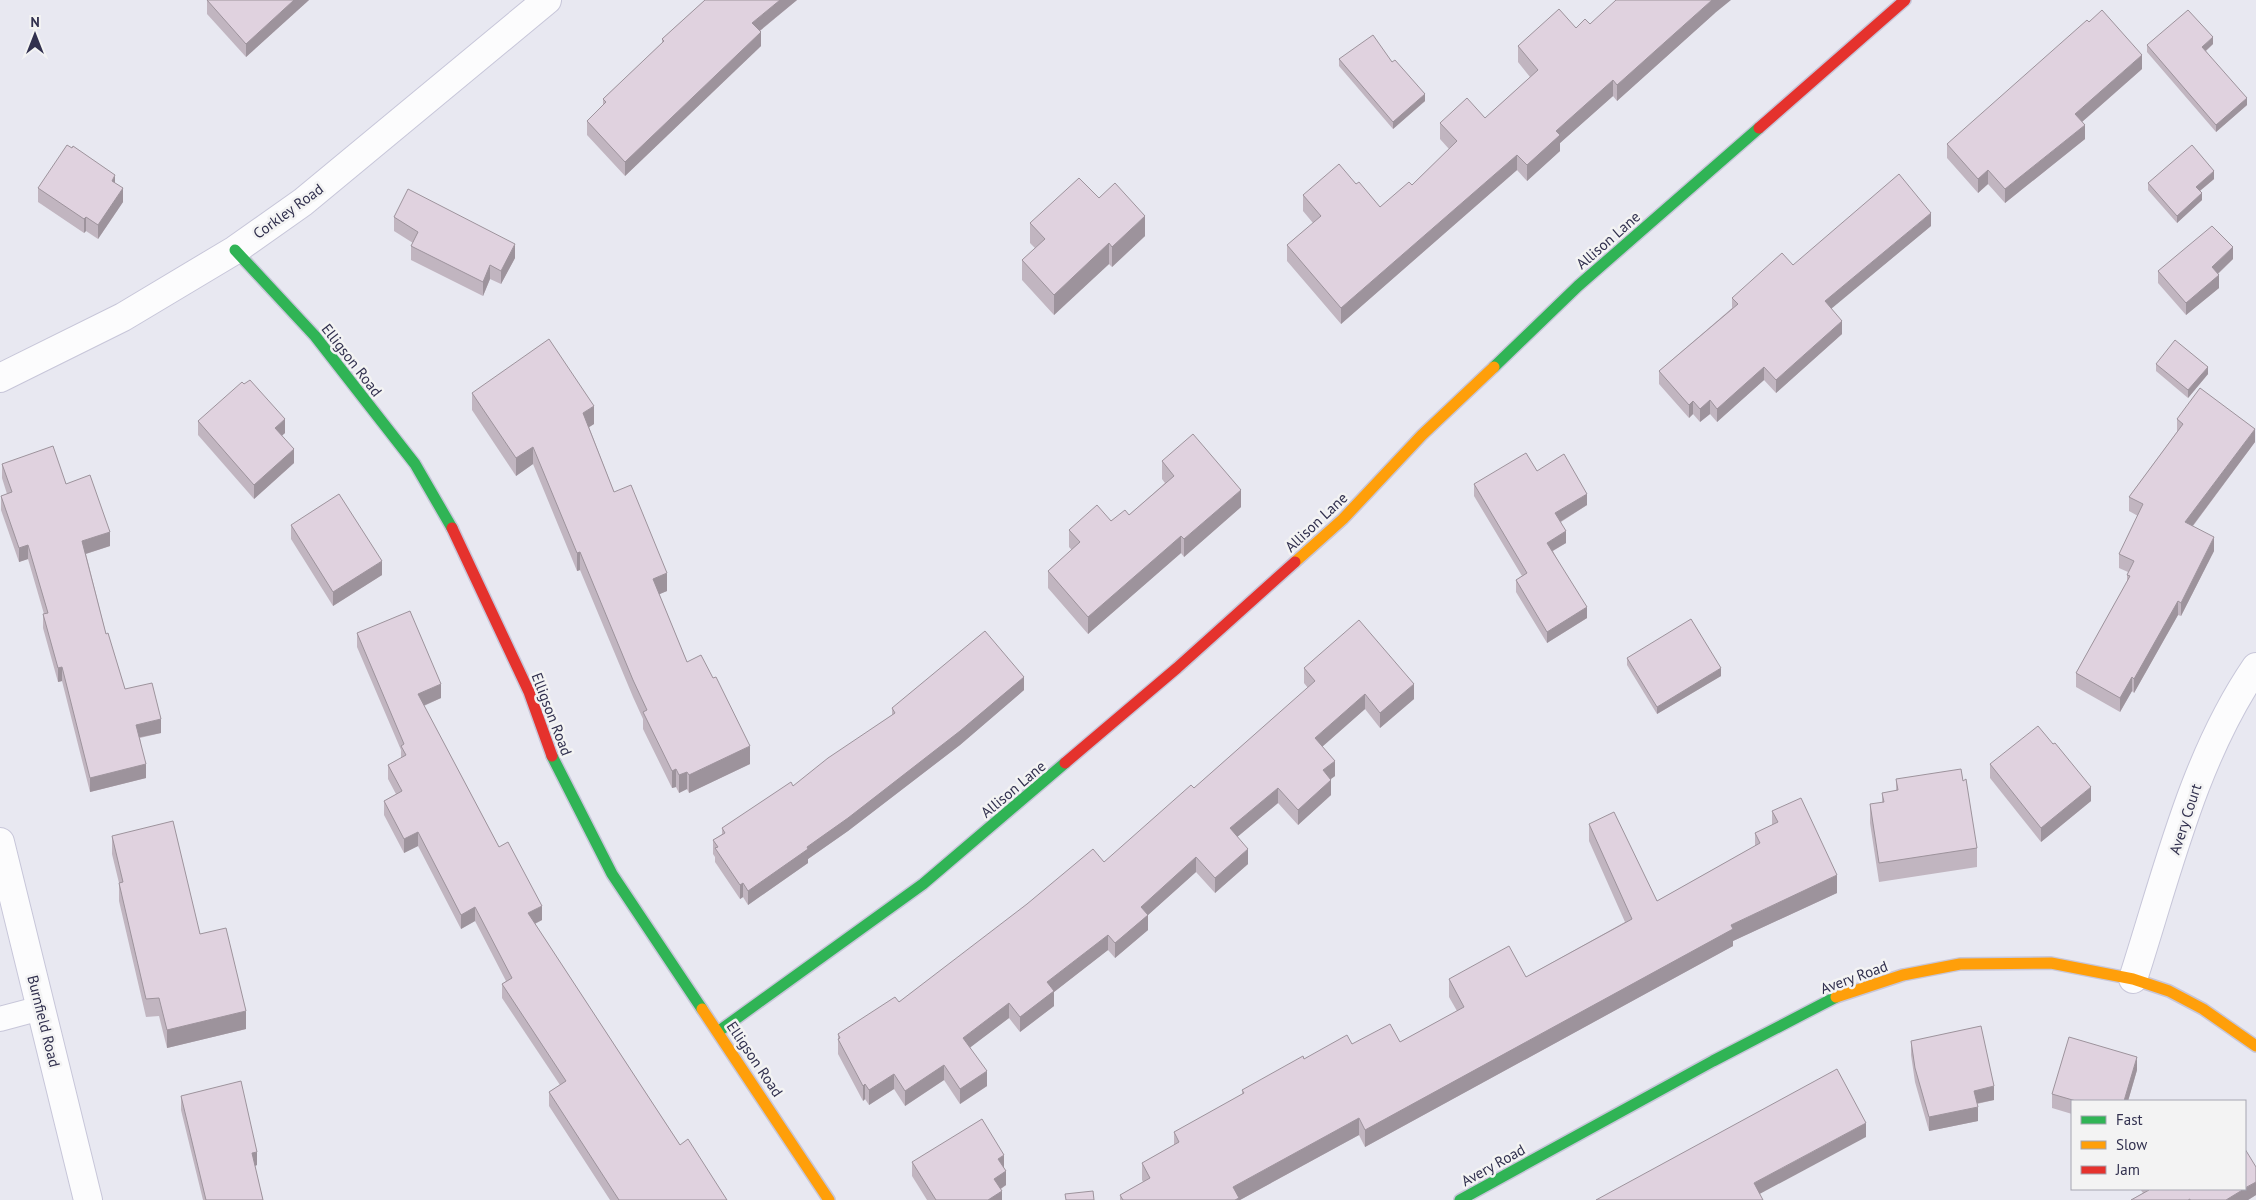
<svg xmlns="http://www.w3.org/2000/svg" width="2256" height="1200" font-family="'PT Sans',sans-serif">
<rect width="100%" height="100%" fill="#e8e8f1"/>
<g fill="none" stroke-linecap="round" stroke-linejoin="round">
<g stroke="#c7c6d9" stroke-width="26">
<path id="lane" d="M0,1019L41,1008"/>
</g>
<g stroke="#c7c6d9" stroke-width="30">
<g id="street">
<path d="M0,378L123,317L235,250L303,202L547,0"/>
<path d="M0,842L88,1200"/>
<path d="M2133,979C2167,874 2193,759 2256,667"/>
</g>
</g>
<g stroke="#c7c6d9" stroke-width="14">
<g id="fast">
<path d="M235,250L315,336L415,464L452,528"/>
<path d="M1494,367L1578,286L1759,128"/>
<path d="M552,756L612,874L702,1009"/>
<path d="M719,1031L923,884L1065,763"/>
<path d="M1460,1200L1713,1061L1836,997"/>
</g>
</g>
<g stroke="#c7c6d9" stroke-width="14">
<g id="slow">
<path d="M1295,562L1343,519L1422,435L1494,367"/>
<path d="M1836,997L1903,975L1960,964L2051,963L2133,979L2169,991L2203,1009L2256,1046"/>
<path d="M702,1009L829,1200"/>
</g>
</g>
<g stroke="#c7c6d9" stroke-width="14">
<g id="jam">
<path d="M1759,128L1905,0"/>
<path d="M452,528L529,692L552,756"/>
<path d="M1065,763L1177,668L1295,562"/>
</g>
</g>
<use href="#lane" stroke="#fcfcfd" stroke-width="24"/>
<use href="#street" stroke="#fcfcfd" stroke-width="28"/>
<use href="#fast" stroke="#30b455" stroke-width="11"/>
<use href="#slow" stroke="#ff9f0a" stroke-width="11"/>
<use href="#jam" stroke="#e5322d" stroke-width="11"/>
</g>
<g fill="#c1b5c0">
<path d="M207,0H309L246,57L207,14Z"/>
<path d="M705,0H797L760,31L761,46L625,176L587,135V121L603,106V99L662,43V39Z"/>
<path d="M1715,13L1617,101L1613,96L1560,143V151L1527,181L1517,170L1341,324L1287,261V245L1313,223L1303,211V195L1356,184L1380,207L1412,185L1449,149L1440,139V123L1485,118L1530,77L1518,62V46L1590,24Z"/>
<path d="M2213,44L2206,51L2247,105L2216,132L2147,52V45Z"/>
<path d="M1339,59L1392,62L1425,101L1393,129L1339,66Z"/>
<path d="M2142,69L2082,122L2085,139L2005,203L1988,184L1978,193L1947,158V144Z"/>
<path d="M2214,179L2200,191L2202,200L2177,223L2148,190V183Z"/>
<path d="M115,183L123,202L98,239L86,231L84,233L38,202V188Z"/>
<path d="M1099,198L1145,236L1112,267L1109,264L1054,315L1022,280V260L1035,248L1030,243V223Z"/>
<path d="M394,217L515,258L501,284L490,279L483,296L411,260V246L413,243L394,231Z"/>
<path d="M1931,226L1831,308L1842,334L1776,393L1764,380L1717,422L1710,414L1700,422L1693,414L1689,418L1659,384V371L1732,308V298L1793,265Z"/>
<path d="M2233,259L2218,274L2219,288L2186,315L2158,283V271Z"/>
<path d="M2156,364L2208,374L2188,398L2156,371Z"/>
<path d="M472,393L594,424L589,427L614,492L667,591L659,594L687,662L750,764L689,793L687,789L679,793L676,787L672,788L643,729V719L633,697L580,570L577,571L533,464L516,476L472,410Z"/>
<path d="M2177,419L2255,442L2193,526L2214,551L2181,616L2178,615L2134,693L2132,691L2120,712L2076,687V673L2127,582V575L2128,572L2119,568V554L2138,516L2129,511V497L2177,432Z"/>
<path d="M198,421L285,433L282,435L294,463L254,499L198,435Z"/>
<path d="M1162,461L1241,507L1184,557L1181,553L1088,634L1048,588V571L1072,550L1069,547V530L1111,521L1129,515L1165,483L1162,479Z"/>
<path d="M2,464L66,484L110,546L86,554L106,634L125,689L161,733L140,738L146,778L90,792L62,681L58,682L43,628V614H44L28,559L19,562L1,510V496L7,494L2,478Z"/>
<path d="M1537,471L1587,505L1561,522L1566,543L1553,551L1587,618L1547,643L1516,592V580L1522,576L1474,496V484Z"/>
<path d="M291,525L382,575L333,606L291,539Z"/>
<path d="M357,633L441,698L424,706L499,847L542,920L535,924L680,1145L727,1200H610L549,1106V1092L560,1085L502,998V984L506,981L475,921L461,929L418,846L404,853L384,815V801L396,794L388,779V765L401,758V750L357,647Z"/>
<path d="M1627,658L1721,676L1657,714L1627,665Z"/>
<path d="M1304,668L1414,699L1380,728L1365,709L1322,747L1335,776L1330,779L1331,795L1298,825L1278,803L1237,837L1248,864L1215,893L1196,872L1148,915V930L1115,958L1108,950L1054,992V1006L1020,1032L1009,1018L970,1047L987,1086L960,1104L944,1080L905,1106L894,1089L869,1105L865,1099L863,1101L838,1054V1034L899,1002L1104,862L1194,788L1308,688L1304,683Z"/>
<path d="M1024,690L960,745L848,831L808,859V863L748,905L743,897L740,899L715,862V857L713,854V840L722,834V828L793,786L892,715V708Z"/>
<path d="M1990,764L2091,801L2041,842L1990,778Z"/>
<path d="M1896,779L1977,848V867L1879,882L1870,823V804L1882,803V793L1896,791Z"/>
<path d="M1772,811L1837,893L1733,941V946L1365,1147L1359,1135L1240,1200H1120V1195L1143,1182L1142,1180V1163L1174,1145V1132L1242,1095V1090L1304,1059L1352,1044L1400,1042L1457,1011L1449,997V979L1526,977L1625,922L1589,841V824L1657,901L1755,846V833L1772,825Z"/>
<path d="M112,836L200,934L246,1029L167,1048L159,1016L146,1017L119,901V883L112,854Z"/>
<path d="M1911,1041L1994,1100L1977,1104L1978,1121L1929,1131L1915,1082L1911,1055Z"/>
<path d="M2137,1070L2128,1101H2072V1114L2052,1108V1094Z"/>
<path d="M181,1096L257,1165L255,1166L263,1200H203L181,1110Z"/>
<path d="M912,1162L1004,1168L1006,1185L1001,1189L1002,1200H927L912,1176Z"/>
<path d="M2256,1167V1195L2248,1200H2131L2143,1193L2140,1189H2245Z"/>
</g>
<g fill="#9d939c">
<path d="M294,0H309L246,57V44Z"/>
<path d="M780,0H797L752,37V23Z"/>
<path d="M1712,0H1731L1715,13L1617,101V85Z"/>
<path d="M761,32V46L625,176V162Z"/>
<path d="M2213,37V44L2202,54V47Z"/>
<path d="M2142,55V69L2075,128V114Z"/>
<path d="M1613,80V96L1560,143V151L1527,181V165L1556,131Z"/>
<path d="M1425,94V101L1393,129V122Z"/>
<path d="M2247,98V105L2216,132V125Z"/>
<path d="M2085,125V139L2005,203V189Z"/>
<path d="M1517,155V170L1341,324V308Z"/>
<path d="M1988,170V184L1978,193V179Z"/>
<path d="M2214,171V179L2196,194V187Z"/>
<path d="M115,175V189L112,181Z"/>
<path d="M123,188V202L98,239V225Z"/>
<path d="M2202,193V200L2177,223V216Z"/>
<path d="M1931,213V226L1825,314V301Z"/>
<path d="M1145,216V236L1112,267V247Z"/>
<path d="M86,217V231L84,233V219Z"/>
<path d="M1109,243V264L1054,315V295Z"/>
<path d="M515,244V258L501,284V271Z"/>
<path d="M2233,247V259L2212,279V267Z"/>
<path d="M490,265V279L483,296V282Z"/>
<path d="M2219,275V288L2186,315V303Z"/>
<path d="M1842,321V334L1776,393V380Z"/>
<path d="M1764,367V380L1717,422V409Z"/>
<path d="M2208,367V374L2188,398V390Z"/>
<path d="M1710,400V414L1700,422V409Z"/>
<path d="M1693,401V414L1689,418V405Z"/>
<path d="M594,406V424L583,431V413Z"/>
<path d="M285,419V433L275,442V428Z"/>
<path d="M2255,429V442L2185,536V522Z"/>
<path d="M533,447V464L516,476V458Z"/>
<path d="M294,449V463L254,499V485Z"/>
<path d="M1241,490V507L1184,557V539Z"/>
<path d="M1587,494V505L1555,525V513Z"/>
<path d="M1566,531V543L1547,554V543Z"/>
<path d="M110,532V546L82,555V541Z"/>
<path d="M1181,536V553L1088,634V617Z"/>
<path d="M2214,537V551L2181,616V603Z"/>
<path d="M28,545V559L19,562V548Z"/>
<path d="M580,552V570L577,571V553Z"/>
<path d="M382,561V575L333,606V592Z"/>
<path d="M667,573V591L653,597V579Z"/>
<path d="M2178,601V615L2134,693V679Z"/>
<path d="M1587,607V618L1547,643V632Z"/>
<path d="M62,667V681L58,682V668Z"/>
<path d="M1721,668V676L1657,714V707Z"/>
<path d="M1024,677V690L960,745L848,831L808,859V863L748,905V891L807,847Z"/>
<path d="M2132,677V691L2120,712V698Z"/>
<path d="M441,684V698L418,708V694Z"/>
<path d="M1414,684V699L1380,728V713Z"/>
<path d="M1365,694V709L1315,753V738Z"/>
<path d="M161,719V733L136,738V725Z"/>
<path d="M750,746V764L689,793V775Z"/>
<path d="M1335,761V776L1323,785V770Z"/>
<path d="M146,764V778L90,792V778Z"/>
<path d="M676,769V787L672,788V771Z"/>
<path d="M687,772V789L679,793V775Z"/>
<path d="M1331,780V795L1298,825V810Z"/>
<path d="M2091,787V801L2041,842V828Z"/>
<path d="M1278,788V803L1230,843V828Z"/>
<path d="M418,832V846L404,853V839Z"/>
<path d="M1248,849V864L1215,893V878Z"/>
<path d="M1196,857V872L1148,915V930L1115,958V943L1141,907Z"/>
<path d="M1837,875V893L1733,941V946L1365,1147V1130L1731,925Z"/>
<path d="M743,883V897L740,899V885Z"/>
<path d="M542,906V920L528,927V913Z"/>
<path d="M475,907V921L461,929V915Z"/>
<path d="M1108,935V950L1054,992V1006L1020,1032V1017L1047,982Z"/>
<path d="M1009,1003V1018L963,1053V1038Z"/>
<path d="M246,1011V1029L167,1048V1030Z"/>
<path d="M2137,1057V1070L2128,1101H2124Z"/>
<path d="M944,1065V1080L905,1106V1091Z"/>
<path d="M987,1071V1086L960,1104V1089Z"/>
<path d="M894,1074V1089L869,1105V1090Z"/>
<path d="M865,1084V1099L863,1101V1086Z"/>
<path d="M1994,1086V1100L1974,1104V1091Z"/>
<path d="M1978,1107V1121L1929,1131V1117Z"/>
<path d="M1359,1118V1135L1240,1200H1233V1187Z"/>
<path d="M1866,1123V1137L1754,1197V1183Z"/>
<path d="M257,1152V1165L252,1167V1153Z"/>
<path d="M1004,1155V1169L998,1159Z"/>
<path d="M1006,1171V1185L994,1193V1179Z"/>
<path d="M2256,1182V1195L2248,1200H2226Z"/>
<path d="M1002,1191V1200H988Z"/>
</g>
<g fill="#e0d2df" stroke="#9d939c">
<path d="M207,0H294L246,44Z"/>
<path d="M705,0H780L752,23L761,32L625,162L587,121L606,102L603,99L664,41L662,39Z"/>
<path d="M1616,0H1712L1617,85L1613,80L1556,131L1560,135L1527,165L1517,155L1341,308L1287,245L1321,216L1303,195L1339,164L1356,184L1359,182L1380,207L1409,182L1412,185L1457,141L1440,123L1467,98L1485,118L1538,70L1518,46L1559,9L1576,28L1585,19L1590,24Z"/>
<path d="M2102,10L2142,55L2075,114L2085,125L2005,189L1988,170L1978,179L1947,144L2087,20L2089,22Z"/>
<path d="M2188,10L2213,37L2202,47L2247,98L2216,125L2147,45Z"/>
<path d="M1373,35L1392,62L1395,60L1425,94L1393,122L1339,59Z"/>
<path d="M67,145L72,148L73,146L115,175L112,181L123,188L98,225L86,217L84,219L38,188Z"/>
<path d="M2192,145L2214,171L2196,187L2202,193L2177,216L2148,183Z"/>
<path d="M1899,174L1931,213L1825,301L1842,321L1776,380L1764,367L1717,409L1710,400L1700,409L1693,401L1689,405L1659,371L1738,304L1732,298L1782,253L1793,265Z"/>
<path d="M1079,178L1099,198L1115,183L1145,216L1112,247L1109,243L1054,295L1022,260L1045,239L1030,223Z"/>
<path d="M408,189L515,244L501,271L490,265L483,282L411,246L418,232L394,217Z"/>
<path d="M2212,226L2233,247L2212,267L2219,275L2186,303L2158,271Z"/>
<path d="M549,339L594,406L583,413L614,492L631,485L667,573L653,579L687,662L701,655L713,678L716,677L750,746L689,775L687,772L679,775L676,769L672,771L643,712L647,710L633,680L580,552L577,553L533,447L516,458L472,393Z"/>
<path d="M2175,340L2208,367L2188,390L2156,364Z"/>
<path d="M250,380L285,419L275,428L294,449L254,485L198,421L242,382L244,384Z"/>
<path d="M2200,388L2255,429L2185,522L2214,537L2181,603L2178,601L2134,679L2132,677L2120,698L2076,673L2130,576L2127,575L2134,561L2119,554L2143,504L2129,497L2183,424L2177,419Z"/>
<path d="M1193,434L1241,490L1184,539L1181,536L1088,617L1048,571L1080,542L1069,530L1097,505L1111,521L1125,510L1129,515L1174,476L1162,461Z"/>
<path d="M53,446L66,484L90,475L110,532L82,541L106,634L108,633L125,689L152,683L161,719L136,725L146,764L90,778L62,667L58,668L43,614L48,613L28,545L19,548L1,496L12,492L2,464Z"/>
<path d="M1526,453L1537,471L1564,454L1587,494L1555,513L1566,531L1547,543L1587,607L1547,632L1516,580L1527,573L1474,484Z"/>
<path d="M339,494L382,561L333,592L291,525Z"/>
<path d="M410,611L441,684L418,694L499,847L508,842L542,906L528,913L680,1145L688,1139L727,1200H619L549,1092L566,1081L502,984L512,978L475,907L461,915L418,832L404,839L384,801L402,791L388,765L406,755L401,746L404,744L357,633Z"/>
<path d="M1691,619L1721,668L1657,707L1627,658Z"/>
<path d="M1359,620L1414,684L1380,713L1365,694L1315,738L1335,761L1323,770L1331,780L1298,810L1278,788L1230,828L1248,849L1215,878L1196,857L1141,907L1148,915L1115,943L1108,935L1047,982L1054,991L1020,1017L1009,1003L963,1038L987,1071L960,1089L944,1065L905,1091L894,1074L869,1090L865,1084L863,1086L838,1039L840,1038L838,1034L895,997L899,1002L1027,904L1093,849L1104,862L1191,785L1194,788L1315,681L1304,668Z"/>
<path d="M985,631L1024,677L960,731L848,818L807,847L808,849L748,891L743,883L740,885L715,848L718,847L713,840L725,833L722,828L791,782L793,786L828,758L895,713L892,708Z"/>
<path d="M2038,726L2053,744L2055,743L2091,787L2041,828L1990,764Z"/>
<path d="M1961,769L1963,781L1966,779L1977,848L1879,863L1870,804L1884,802L1882,793L1898,790L1896,779Z"/>
<path d="M1801,798L1837,875L1731,925L1733,929L1365,1130L1359,1118L1233,1187L1239,1198L1235,1200H1123L1120,1195L1150,1178L1142,1163L1179,1142L1174,1132L1244,1093L1242,1090L1303,1056L1304,1059L1347,1035L1352,1044L1390,1024L1400,1042L1464,1007L1449,979L1509,946L1526,977L1632,919L1589,824L1614,812L1657,901L1760,843L1755,833L1778,822L1772,811Z"/>
<path d="M173,821L200,934L226,928L246,1011L167,1030L159,998L146,999L119,883L123,882L112,836Z"/>
<path d="M1981,1026L1994,1086L1974,1091L1978,1107L1929,1117L1915,1068L1911,1041Z"/>
<path d="M2069,1037L2137,1057L2124,1101H2076L2052,1094Z"/>
<path d="M1837,1069L1866,1123L1754,1183L1763,1200H1596Z"/>
<path d="M241,1081L257,1152L252,1153L263,1200H206L181,1096Z"/>
<path d="M982,1119L1004,1155L998,1159L1006,1171L994,1179L1002,1191L988,1200H936L912,1162Z"/>
<path d="M2245,1149L2256,1167V1182L2245,1188Z"/>
<path d="M2148,1189H2244L2226,1200H2190V1199L2188,1200H2131L2149,1190Z"/>
<path d="M1093,1191L1094,1200H1066L1065,1194Z"/>
</g>
<g text-anchor="middle" dominant-baseline="central" stroke-width="5" stroke-linejoin="round" paint-order="stroke">
<g font-size="15" fill="#31304e" stroke="#f3f3f3">
<text transform="translate(288 211) rotate(-36)">Corkley Road</text>
<text transform="translate(1608 240) rotate(-41)">Allison Lane</text>
<text transform="translate(352 360) rotate(52)">Elligson Road</text>
<text transform="translate(1316 522) rotate(-43)">Allison Lane</text>
<text transform="translate(552 714) rotate(69)">Elligson Road</text>
<text transform="translate(1013 789) rotate(-40)">Allison Lane</text>
<text transform="translate(2185 819) rotate(-72)">Avery Court</text>
<text transform="translate(1854 977) rotate(-20)">Avery Road</text>
<text transform="translate(44 1021) rotate(76)">Burnfield Road</text>
<text transform="translate(755 1059) rotate(56)">Elligson Road</text>
<text transform="translate(1493 1165) rotate(-29)">Avery Road</text>
</g>
</g>
<rect x="2071" y="1100" width="175" height="90" fill="#f3f3f3" stroke="#a5a5b1"/>
<rect x="2081" y="1116" width="25" height="8" fill="#30b455" stroke="#a5a5b1"/>
<text x="2116" y="1125" font-size="15" fill="#31304e">Fast</text>
<rect x="2081" y="1141" width="25" height="8" fill="#ff9f0a" stroke="#a5a5b1"/>
<text x="2116" y="1150" font-size="15" fill="#31304e">Slow</text>
<rect x="2081" y="1166" width="25" height="8" fill="#e5322d" stroke="#a5a5b1"/>
<text x="2116" y="1175" font-size="15" fill="#31304e">Jam</text>
<g transform="translate(35 35)" stroke="#f3f3f3" stroke-width="4" paint-order="stroke">
<path d="M0-4L9 19L0 12L-9 19Z" fill="#31304e"/>
<text y="-8" font-size="14" font-weight="bold" text-anchor="middle" fill="#31304e">N</text>
</g>
</svg>
